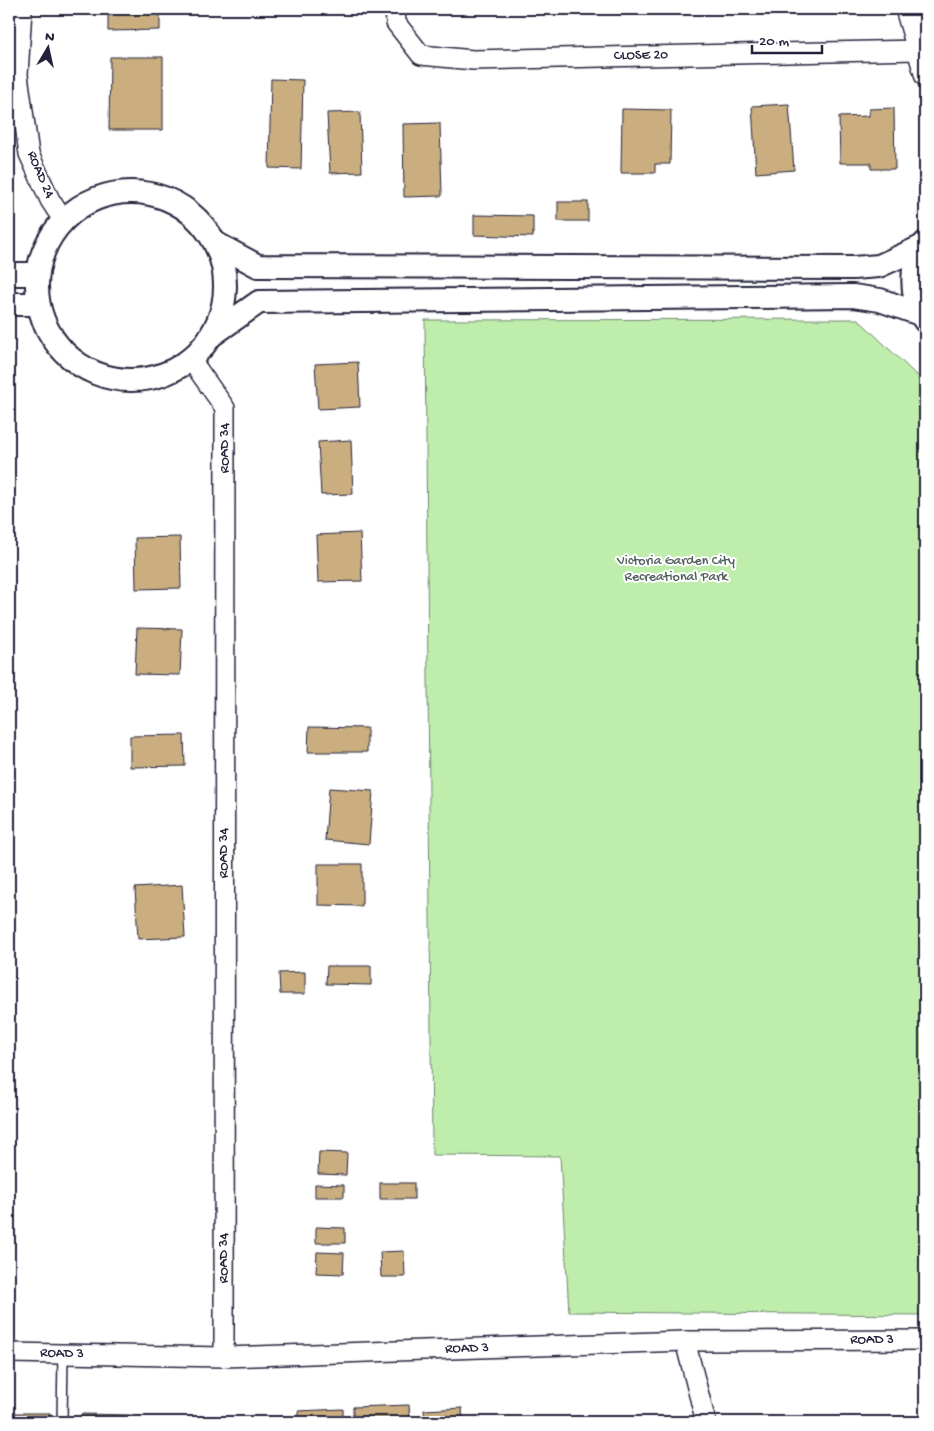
<svg xmlns="http://www.w3.org/2000/svg" width="934" height="1431" font-family="'Gochi Hand',sans-serif">
<rect width="100%" height="100%" fill="#fff"/>
<filter id="ink" filterUnits="userSpaceOnUse"><feTurbulence type="fractalNoise" baseFrequency=".02" numOctaves="2"/><feDisplacementMap in="SourceGraphic" scale="10" xChannelSelector="R" yChannelSelector="G"/><feConvolveMatrix kernelMatrix="1 2 1 2 8 2 1 2 1" color-interpolation-filters="sRGB"/></filter>
<g filter="url(#ink)">
<path fill="#bfedab" stroke="#708873" d="M858,319L914,373L925,380V1315L569,1312L560,1156L432,1155L425,320Z"/>
<g fill="#caae80" stroke="#22223b">
<path d="M108,9H160V30L108,31Z"/>
<path d="M110,57H163V130H109Z"/>
<path d="M271,79L303,80L301,169L269,168Z"/>
<path d="M789,104L794,170L756,173L752,106Z"/>
<path d="M894,108L895,169H871V163H840L839,117L869,116V109Z"/>
<path d="M622,109L671,110L670,164H655V173H621Z"/>
<path d="M360,112L362,172L330,173L327,113Z"/>
<path d="M440,123L442,196L404,197L403,124Z"/>
<rect x="558" y="202" width="30" height="19"/>
<path d="M474,215L533,216V237L474,235Z"/>
<path d="M358,362L360,407L318,409L315,364Z"/>
<path d="M351,440L353,494L321,495L318,442Z"/>
<path d="M360,533L362,581L318,582L316,535Z"/>
<path d="M180,537L181,588L136,589L135,538Z"/>
<path d="M137,628L182,629L180,675L135,674Z"/>
<path d="M309,727L367,728V752H308Z"/>
<path d="M184,735L185,766L130,767V736Z"/>
<path d="M329,788L373,791L369,844L325,840Z"/>
<path d="M318,864H362V906L318,905Z"/>
<path d="M182,885L185,937L138,939L135,888Z"/>
<path d="M327,966H371V985L326,984Z"/>
<path d="M305,972V994H280L279,973Z"/>
<path d="M319,1152L347,1153L346,1175L318,1174Z"/>
<rect x="380" y="1183" width="34" height="16"/>
<path d="M315,1184L344,1185V1197H315Z"/>
<path d="M316,1227L345,1228V1243H316Z"/>
<path d="M404,1251L405,1277H381L380,1252Z"/>
<path d="M317,1252L344,1253L343,1274L316,1273Z"/>
<path d="M409,1405L410,1422H353V1407Z"/>
<path d="M462,1408L463,1422H425L424,1410Z"/>
<path d="M343,1409V1422H298V1411Z"/>
<rect x="9" y="1413" width="41" height="9"/>
<path d="M81,1414L131,1415V1422H81Z"/>
<path d="M274,1418V1422H217V1419Z"/>
</g>
<g fill="none" stroke-linecap="round" stroke-linejoin="round">
<g stroke="#22223b" stroke-width="12">
<path id="service" d="M62,1422L63,1354"/>
</g>
<g stroke="#22223b" stroke-width="22">
<g id="minor">
<path d="M22,9L18,75L29,154L50,200L63,220"/>
<path d="M395,9L396,23L421,55L473,60L917,50"/>
<path d="M905,9L925,77"/>
<path d="M191,360L225,408L224,1357"/>
<path d="M685,1341L706,1422"/>
<path d="M9,1353L224,1357L685,1341L925,1340"/>
</g>
</g>
<g stroke="#22223b" stroke-width="26">
<g id="tertiary">
<circle cx="131" cy="286" r="94"/>
<path d="M925,243C908,263 911,301 925,321"/>
<path d="M217,244L258,266L853,268L879,266L923,246"/>
<path d="M9,274H37"/>
<path d="M9,304H38"/>
<path d="M212,335L259,302L853,296L880,300L920,314"/>
</g>
</g>
<use href="#service" stroke="#fff" stroke-width="9"/>
<use href="#minor" stroke="#fff" stroke-width="19"/>
<use href="#tertiary" stroke="#fff" stroke-width="22"/>
</g>
</g>
<g text-anchor="middle" dominant-baseline="central" stroke-width="4" stroke-linejoin="round" paint-order="stroke">
<g font-size="14" fill="#22223b" stroke="#fff">
<text transform="translate(641 56) rotate(-1)">CLOSE 20</text>
<text transform="translate(40 175) rotate(67)">ROAD 24</text>
<text transform="translate(225 448) rotate(-90)">ROAD 34</text>
<text transform="translate(224 853) rotate(-90)">ROAD 34</text>
<text transform="translate(224 1258) rotate(-90)">ROAD 34</text>
<text x="872" y="1340">ROAD 3</text>
<text transform="translate(467 1349) rotate(-2)">ROAD 3</text>
<text transform="translate(62 1354) rotate(1)">ROAD 3</text>
</g>
<g font-size="14" fill="#515f5d" stroke="#fff">
<text x="676" y="561">Victoria Garden City<tspan x="676" dy="16">Recreational Park</tspan></text>
</g>
</g>
<rect width="934" height="1431" fill="none" stroke="#fff" stroke-width="30"/>
<rect x="15" y="15" width="904" height="1401" fill="none" stroke="#22223b" stroke-width="2" filter="url(#ink)"/>
<g transform="translate(48 48) rotate(9)" stroke="#ffffff" stroke-width="4" paint-order="stroke">
<path d="M0-4L9 19L0 12L-9 19Z" fill="#22223b"/>
<text y="-8" font-size="14" font-weight="bold" text-anchor="middle" fill="#22223b">N</text>
</g>
<path d="M752 45v8h70v-8" fill="none" stroke="#22223b" stroke-width="2.5"/>
<text x="759" y="45" font-size="15" fill="#22223b" stroke="#ffffff" stroke-width="4" paint-order="stroke">20 m</text>
</svg>
